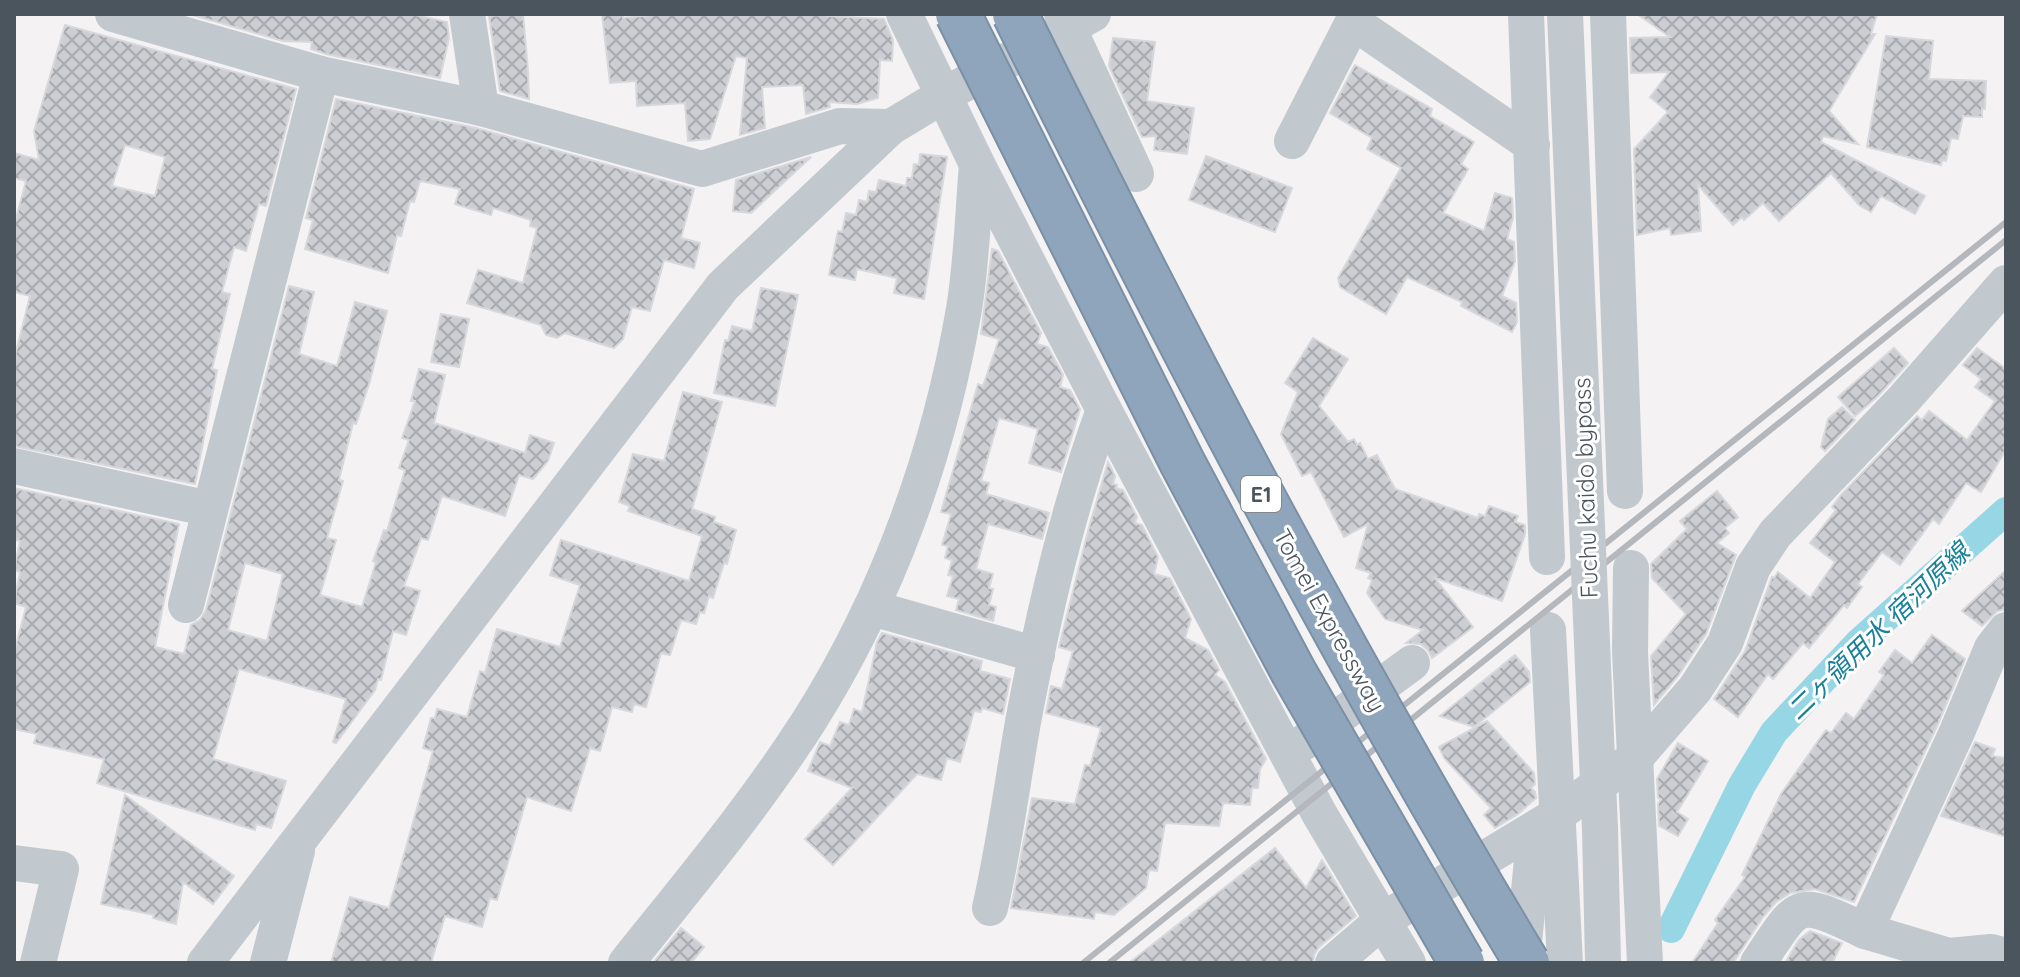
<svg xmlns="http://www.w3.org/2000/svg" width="2020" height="977" font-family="Quicksand,'Noto Sans JP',sans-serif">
<defs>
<pattern id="building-cross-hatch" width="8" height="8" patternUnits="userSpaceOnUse" patternTransform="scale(2)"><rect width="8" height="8" fill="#ccced3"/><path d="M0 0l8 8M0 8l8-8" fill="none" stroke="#a8aaae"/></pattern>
</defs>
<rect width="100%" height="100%" fill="#f4f2f2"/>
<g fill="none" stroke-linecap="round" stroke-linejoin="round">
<path stroke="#97d6e4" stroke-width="28" d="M1671,929L1742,785L1774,732L1858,643L2006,511"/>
</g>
<g fill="url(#building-cross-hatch)" stroke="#d6d8dc" stroke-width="2" fill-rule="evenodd">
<path d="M189,14H411L447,22L449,38L440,78L326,54L311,49L312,42L283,41Z"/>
<path d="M523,14L528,70L529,99L500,91L489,16Z"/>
<path d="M602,14H623V18L666,14H827V16L884,19L893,40L892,61L880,60L878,98L857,104L829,102L830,107L806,114L803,85L762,87L765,128L740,135L747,58L736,56L710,139L688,141L685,103L637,106L636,81L610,83Z"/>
<path d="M1637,14H1877L1871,34H1875L1829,111L1858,144L1823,136L1821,142L1925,196L1915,214L1881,196L1871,212L1859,205L1831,173L1779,221L1763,203L1744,220L1742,217L1733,225L1698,185L1701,231L1671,235L1670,228L1637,235L1634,149L1668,112L1650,97L1669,72L1631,73L1630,38L1670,37Z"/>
<path d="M65,25L296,89L266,206L259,204L246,251L234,247L222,292L230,294L212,369L217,370L195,484L14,446V360L30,296L14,292V226L26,181L14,178V153L39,160L34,131ZM125,145L165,157L155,196L112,186Z"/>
<path d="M1886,36L1933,41L1929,79L1986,81L1985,109H1982V117L1963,116L1958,139L1951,138L1946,161L1942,160L1941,165L1867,147Z"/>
<path d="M1113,38L1155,42L1147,101L1194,108L1187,154L1154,150L1156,136L1142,137L1109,66Z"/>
<path d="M1355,65L1432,109L1430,116L1474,142L1461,164L1468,169L1443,213L1484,231L1495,193L1512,198L1513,218L1507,239L1514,242L1515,261L1502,296L1516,303L1517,322L1512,332L1461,306L1462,302L1407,277L1386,314L1340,287L1338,278L1401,168L1367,149L1372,138L1330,113Z"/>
<path d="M336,99L476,128L694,189L681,238L700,243L694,268L664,260L650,311L632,307L623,339L614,348L565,333L557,338L546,335L541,325L467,303L478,270L523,283L537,228L530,226L531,220L493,208L491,215L455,204L460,189L420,181L414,202L410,201L401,236L397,235L388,273L305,249L313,220L306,218Z"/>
<path d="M920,154L947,157L924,299L894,293L897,278L857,269L855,280L829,275L838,231L842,232L846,213L856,215L859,200L867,202L869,191L876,192L879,180L906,186L907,178H912L914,164L919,165Z"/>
<path d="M1206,156L1292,188L1275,232L1189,200Z"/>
<path d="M811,157L751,213L733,211L736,180Z"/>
<path d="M992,249L998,251L1041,333L1037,344L1048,347L1063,375L1060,387L1070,390L1080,409L1061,472L1029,463L1038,429L999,418L981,481L989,483L986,494L1049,513L1042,539L988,524L976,569L993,574L989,588L993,589L989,605L996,607L993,621L956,610L959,599L947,596L953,576L948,575L952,560L945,558L948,546L942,545L951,514L941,512L978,384L983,386L999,339L981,334Z"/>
<path d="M289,286L314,292L299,354L337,366L355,302L387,311L370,381L356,424L353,423L339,480L343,481L327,538L336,540L320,595L362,607L376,562L373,561L384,530L387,531L405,470L399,468L409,440L402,438L415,401H411L419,369L445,375L434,423L525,453L530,435L554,443L548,461L533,479L519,475L505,516L442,496L428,540L421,538L404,586L420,591L406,635L393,631L381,680L378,679L375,690L336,743L333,742L346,699L239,669L213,759L286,781L271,828L256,824L255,830L97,783L104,759L34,743L37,734L14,729V653L26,607L14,603L20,572L14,570L20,541L14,540V488L179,524L155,647L184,654L191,625L200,620L206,610ZM245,563L283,574L267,641L228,630Z"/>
<path d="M761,288L798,295L775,406L714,393L725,340L728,341L732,326L752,331Z"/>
<path d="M441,314L469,319L459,367L431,362Z"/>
<path d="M1313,338L1348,359L1319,406L1348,442L1354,439L1357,445L1360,443L1368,459L1377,455L1395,489L1478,518L1479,514L1485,516L1489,506L1518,516L1515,522L1525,525V534L1502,601L1435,578L1473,627L1432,658L1428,650L1421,644L1406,643L1423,630L1385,619L1367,593L1372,580L1368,578L1371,573L1356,568L1368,524L1344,537L1311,472L1302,476L1281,434L1298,392L1285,383Z"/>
<path d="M1894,348L1908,363L1878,396L1855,416L1838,397Z"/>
<path d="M1977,348L2006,369V449L1981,492L1966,483L1939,524L1933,519L1900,565L1882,552L1858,584L1862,587L1847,608L1844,605L1809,648L1803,643L1773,679L1768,674L1738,717L1714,699L1745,651L1772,577L1774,578L1778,572L1810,598L1835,562L1810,543L1836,510L1832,507L1841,495L1917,416L1922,420L1929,411L1967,440L1995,401L1975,387L1981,379L1963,365Z"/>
<path d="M683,392L722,402L692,509L715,517L714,522L736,530L727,564L724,563L713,598L709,596L704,613L700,612L696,624L681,620L670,655L661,653L646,707L634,704L632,712L612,707L600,751L590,748L571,811L527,797L497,900L490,898L482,927L445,916L431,963H331L350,897L389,908L433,751L423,748L431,718H435L437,709L467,717L480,671L485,673L497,629L560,647L580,585L550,575L561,540L689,581L702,536L628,511L630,506L619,502L633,454L664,461Z"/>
<path d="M1842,407L1855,420L1825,451L1821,447L1828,419Z"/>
<path d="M1108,462L1115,476L1113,484L1117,485L1116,488L1123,490L1137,517L1135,523L1142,525L1158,557L1154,574L1170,578L1191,619L1185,638L1208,650L1219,670L1215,675L1225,682L1266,759L1260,769L1258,788H1252L1250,805L1223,803L1219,826L1165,823L1157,871L1149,870L1146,888L1114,915L1095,912L1094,919L1011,908L1032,798L1075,804L1085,765L1090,766L1101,728L1046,713L1051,686L1062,689L1073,651L1059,647L1088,531Z"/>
<path d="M1717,491L1738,517L1725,528L1729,533L1717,543L1736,555L1706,634L1678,676L1654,705L1651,656L1686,614L1652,578L1651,564L1687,529L1680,521Z"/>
<path d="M2006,570V609L1997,611L1982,626L1962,611Z"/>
<path d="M882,633L982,661L980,671L1010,679L1003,714L982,708L981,712L974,711L960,762L947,758L941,780L917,774L833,865L805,839L852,788L808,771L820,742L830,746L840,722L849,725L854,709L862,712L877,642Z"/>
<path d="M1932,635L1965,659L1938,724L1854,902L1815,889L1790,893L1776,902L1763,917L1733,963H1692L1718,923L1715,920L1745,877L1742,875L1781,794L1818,741L1826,730L1831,733L1846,713L1854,719L1884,675L1879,672L1895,650L1912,663Z"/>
<path d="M1515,655L1529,672L1530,682L1474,727L1440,716Z"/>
<path d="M1487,721L1534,773L1535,784L1531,788L1535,792L1536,798L1518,814L1495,828L1484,815L1491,808L1444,758L1439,747Z"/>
<path d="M1975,742L1995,749L1992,756L2006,758V837L1941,816Z"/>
<path d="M1678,743L1708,761L1677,812L1688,819L1678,836L1659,826L1658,804L1661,799L1658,798L1657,779Z"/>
<path d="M125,795L234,876L213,904L183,882L176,924L153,918L154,915L101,904Z"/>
<path d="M1275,848L1306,888L1322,860L1356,916L1319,947L1314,955L1313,963H1129Z"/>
<path d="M681,928L704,947L691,963H653Z"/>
<path d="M1810,931L1842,943L1832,963H1785L1799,940Z"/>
</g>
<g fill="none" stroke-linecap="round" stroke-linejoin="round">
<g stroke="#c1c9ce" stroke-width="36">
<path d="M113,14L321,74L481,108L702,169L840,126L891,127"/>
<path d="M467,14L481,108"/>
<path d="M904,14L977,164L1104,410L1320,815L1408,963"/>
<path d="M1062,14L1136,174"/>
<path d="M1526,14L1547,557"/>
<path d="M1608,14L1625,491"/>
<path d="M1292,141L1353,22L1532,145"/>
<path d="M14,466L210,509"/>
<path d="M1631,568L1630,652L1645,963"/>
<path d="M186,605L321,74"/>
<path d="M872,608L1037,655"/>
<path d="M1548,630L1565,963"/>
<path d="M2006,630L1992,648L1957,732L1865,931L1949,956L1991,952L2006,956"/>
<path d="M1303,743L1412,663"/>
<path d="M1600,829L1603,963"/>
<path d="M14,863L61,869L38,963"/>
<path d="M990,908C1004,847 1012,785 1023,722C1043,616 1067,511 1104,410"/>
<path d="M205,963L723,286L891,127L944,95L1093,14"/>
<path d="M268,963L297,851"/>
<path d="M626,963C689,884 754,807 809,721C888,596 939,454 964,309C972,261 973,211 977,164"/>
<path d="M1333,963L1383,920L1557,815L1636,757L1695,689L1725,643L1753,567L1775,534L1904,399L2006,283"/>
<path d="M1522,963L1535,829"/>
<path d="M1758,963C1800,901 1794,897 1865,931"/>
</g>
<g stroke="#b4b7bb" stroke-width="6">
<path d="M1083,963L2006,222"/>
<path d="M1109,963L2006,240"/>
</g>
<g stroke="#7a90a6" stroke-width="48" stroke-linecap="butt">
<g id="highway-bridge">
<path d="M958,14L1182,462L1293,671L1462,963"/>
<path d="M1015,14C1174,336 1341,655 1527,963"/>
</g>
</g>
<path stroke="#c1c9ce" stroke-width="36" d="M1565,14L1600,829"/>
<use href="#highway-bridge" stroke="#8fa5bb" stroke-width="44"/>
</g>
<g text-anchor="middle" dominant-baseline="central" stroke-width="6" stroke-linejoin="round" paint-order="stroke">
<rect fill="#fff" stroke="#81888e" stroke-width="2" x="1241" y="476" width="40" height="36" rx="6"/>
<g font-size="22" font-weight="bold" fill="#4b555d">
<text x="1261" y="494">E1</text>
</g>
<g font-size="24" fill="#4b555d" stroke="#fff">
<text transform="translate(1585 488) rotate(-92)">Fuchu kaido bypass</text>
<text transform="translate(1330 620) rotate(61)">Tomei Expressway</text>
</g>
<g font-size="26" font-style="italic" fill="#1a8199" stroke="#fff">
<text transform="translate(1878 631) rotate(-44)">二ヶ領用水 宿河原線</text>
</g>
</g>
<rect width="2020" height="977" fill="none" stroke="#4b555d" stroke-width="32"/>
</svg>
